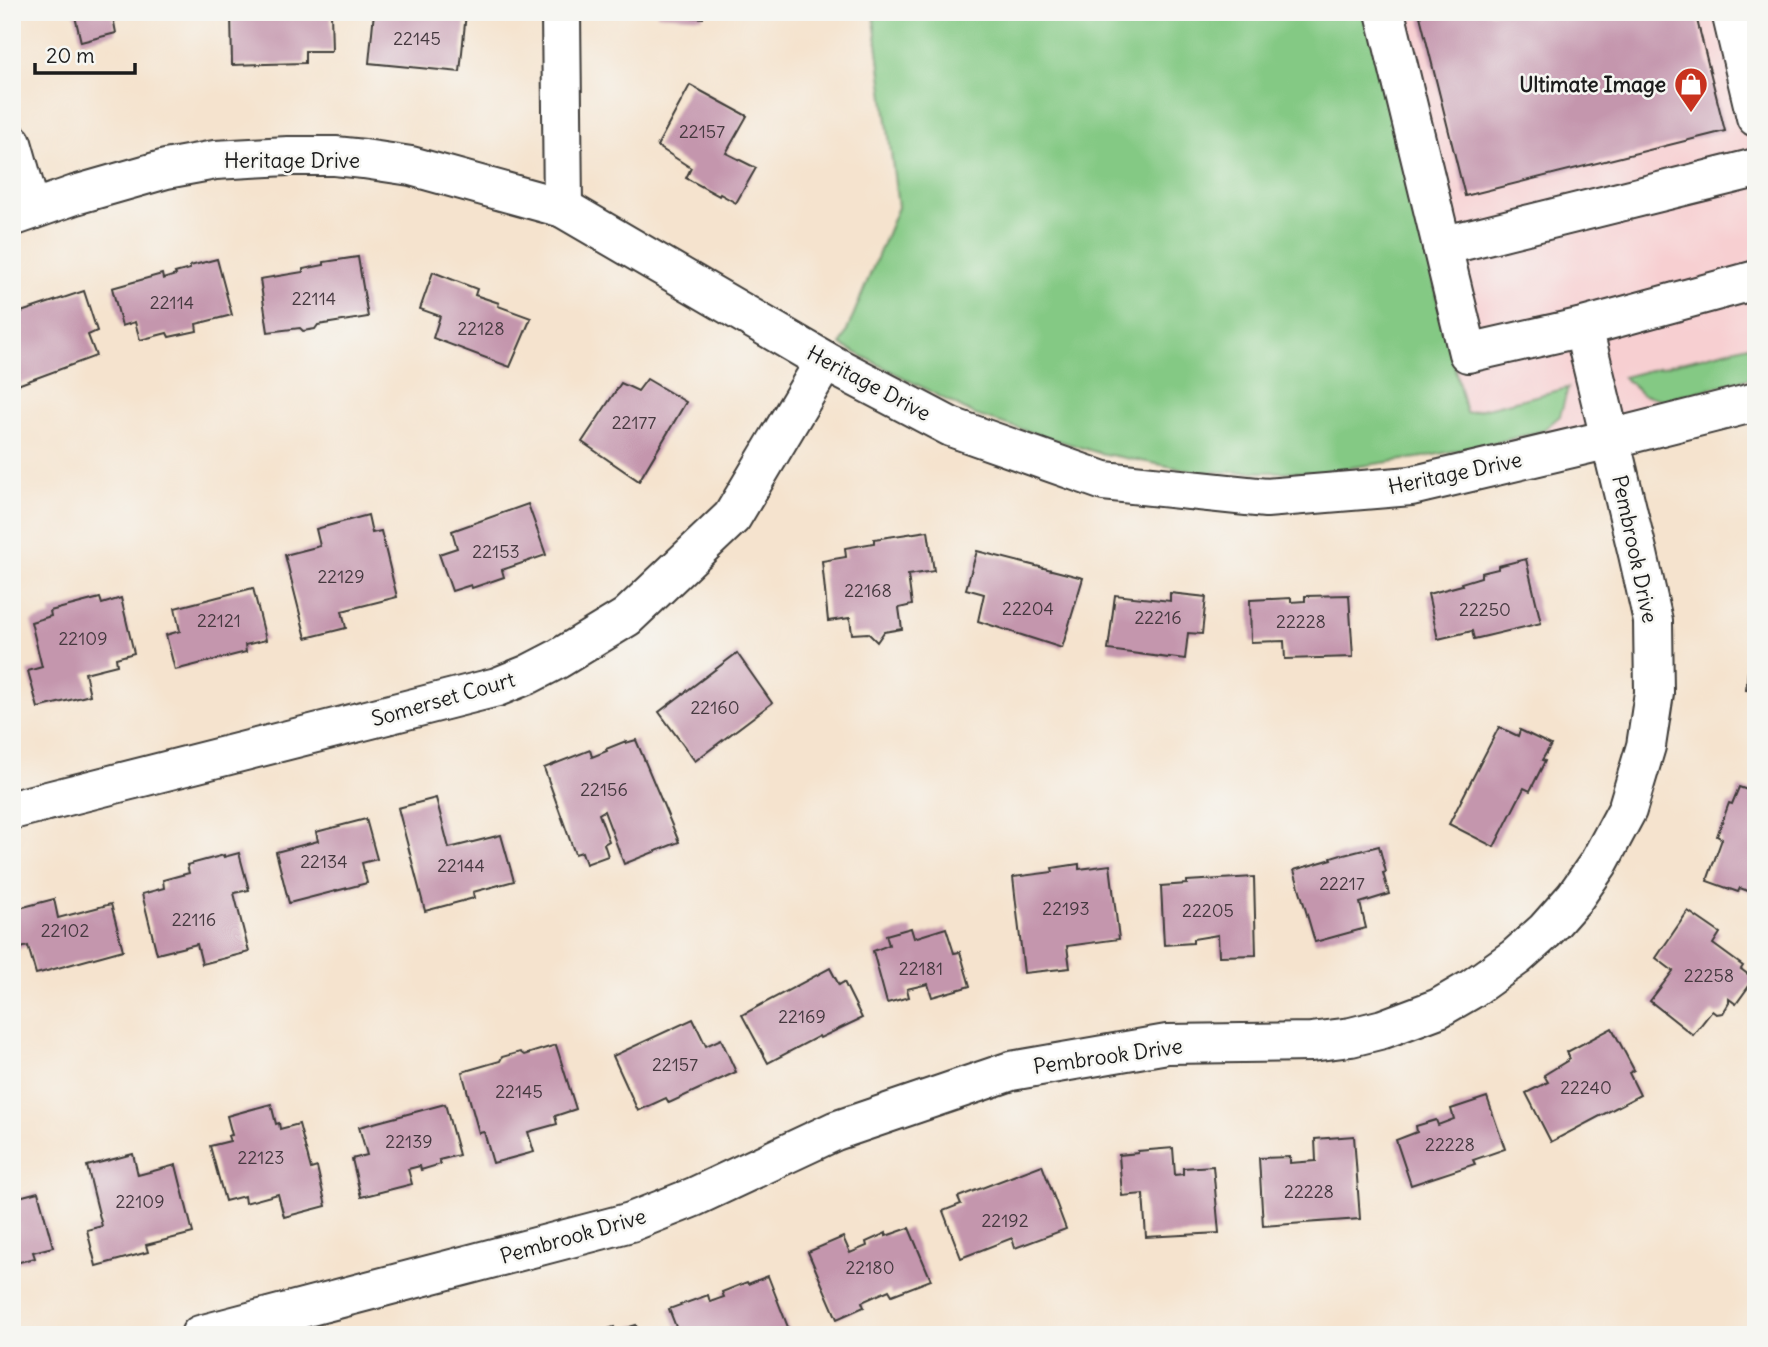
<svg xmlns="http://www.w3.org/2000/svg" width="1768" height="1347" font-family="Delius,sans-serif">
<rect width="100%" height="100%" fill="#f6f6f2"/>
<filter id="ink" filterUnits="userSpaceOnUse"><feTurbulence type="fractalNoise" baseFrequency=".0143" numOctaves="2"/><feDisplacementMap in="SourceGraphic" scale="14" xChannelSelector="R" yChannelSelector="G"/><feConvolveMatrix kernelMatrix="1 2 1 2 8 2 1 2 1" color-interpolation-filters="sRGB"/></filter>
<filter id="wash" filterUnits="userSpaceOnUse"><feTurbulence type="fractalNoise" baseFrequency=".00686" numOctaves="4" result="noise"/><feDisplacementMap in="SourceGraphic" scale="28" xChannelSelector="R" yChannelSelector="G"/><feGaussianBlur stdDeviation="1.57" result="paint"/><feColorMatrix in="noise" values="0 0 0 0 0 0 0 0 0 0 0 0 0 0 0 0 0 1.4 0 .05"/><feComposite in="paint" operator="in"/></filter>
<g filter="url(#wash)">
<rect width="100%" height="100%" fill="#f5e3ce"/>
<path fill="#f7cfd1" d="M1365,12H1756V385L1476,456Z"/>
<g fill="#84c984" stroke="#507250" stroke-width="2">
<path d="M873,12H1367L1466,413L1568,388L1560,416L1542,431L1495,443L1424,457L1319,472H1199L1099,453L975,415L841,345L898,207Z"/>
<path d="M1756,343V377L1664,400L1643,395L1623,377Z"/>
</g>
<g id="blocks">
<g fill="#c496ad">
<path d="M74,12H132V14L113,17L116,33L81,42Z"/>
<path d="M231,12H331L332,51H305V63L232,65Z"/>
<path d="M374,12L466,13L460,72L369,63Z"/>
<path d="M657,12H703V18L657,15Z"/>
<path d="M1419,12H1695L1725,131L1465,196Z"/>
<path d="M690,85L747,116L726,153L756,168L736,203L720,194L719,196L686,178L691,168L657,146Z"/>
<path d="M358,257L368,317L318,325L315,329L303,331L300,328L268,332L260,279L303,272V269L324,265V262Z"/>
<path d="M217,259L232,315L196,324L197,331L169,337L167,333L140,340L135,322L122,326L112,288L162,274L163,279L176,275L175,273L190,269V266Z"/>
<path d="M433,272L477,289L475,295L499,303L498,306L531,318L510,367L433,338L440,316L420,309Z"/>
<path d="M84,291L97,331L88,335L96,356L12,387V315Z"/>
<path d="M647,379L686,402L639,481L582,442L621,383L638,391Z"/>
<path d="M528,504L546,555L502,570L504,577L472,588L471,585L452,591L439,554L457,548L452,531Z"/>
<path d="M368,515L372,533L381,531L397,597L342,611L346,628L306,638L285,555L320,546L316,529Z"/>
<path d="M928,531L934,571L908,575L912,605L899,608L902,629L884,632L877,642L868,633L852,634L850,618L828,621L822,561L846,557L845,548L874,543V539Z"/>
<path d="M977,551L1083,578L1062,648L978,621L984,594L966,589Z"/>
<path d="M1526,559L1541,623L1474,639L1472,631L1438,639L1428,594L1462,585L1461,583L1481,577V573L1498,569V566Z"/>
<path d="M253,588L266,640L245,645L246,652L175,670L166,635L180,631L175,608Z"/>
<path d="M1170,593L1206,597L1202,634L1188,633L1185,659L1169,657V658L1108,650L1115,595L1170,601Z"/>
<path d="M1349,595L1353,657L1285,659L1284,641L1251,642L1250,600L1291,598V602L1305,601V596Z"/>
<path d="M100,598L102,604L121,598L134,653L116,658L117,665L85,673L90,695L38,708L28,671L42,667L31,622L51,616L50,611Z"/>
<path d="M1750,651H1756V691L1746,690Z"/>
<path d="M737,653L772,703L695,761L659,712Z"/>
<path d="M1499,727L1518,736L1520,730L1551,745L1542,760L1545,761L1530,791L1524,788L1494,847L1449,824Z"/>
<path d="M636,740L679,842L624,864L604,811L599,814L609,841L604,844L608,856L586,864L582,852L575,854L544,768L590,750L592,757L607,751L606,749L626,741V743Z"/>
<path d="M1739,787L1756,793V894L1740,888L1738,892L1707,881L1722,839L1717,836L1729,803L1732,804Z"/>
<path d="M436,798L449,848L501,835L514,881L473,892L474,898L425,911L398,808Z"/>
<path d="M366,819L377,859L362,863L367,883L289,903L276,852L318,841L316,832Z"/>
<path d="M1379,846L1386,872L1383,873L1389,894L1360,903L1366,928L1315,942L1294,870L1332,859L1331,857L1341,854L1344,855Z"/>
<path d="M239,853L249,890L234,893L249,952L202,964L197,944L157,954L142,894L164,888L163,880L189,873L187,865L224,855V857Z"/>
<path d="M1079,864V869L1110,865L1119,939L1067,946L1070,968L1024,973L1013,877L1053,872L1052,868Z"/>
<path d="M1254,877L1256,955L1219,956L1218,935L1193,939V943L1164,945L1161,886L1187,884V881Z"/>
<path d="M54,899L58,918L111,904L123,950L36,974L28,946L14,950L12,942V910Z"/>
<path d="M1688,911L1720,933L1713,944L1743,966L1741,969L1754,979L1736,1004L1729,999V1003L1723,1013L1716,1014L1712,1011L1693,1035L1650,1001L1673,971L1656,958Z"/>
<path d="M911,928L914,938L946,928L954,953L960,952L970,986L932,997L928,984L907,989L909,997L887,1003L873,951L889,945L886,935Z"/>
<path d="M830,968L839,985L844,982L862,1018L820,1038L819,1036L768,1063L742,1015Z"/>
<path d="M693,1019L706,1046L721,1039L736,1072L669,1103L666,1098L638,1111L613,1056Z"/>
<path d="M1612,1028L1634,1070L1629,1073L1640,1095L1551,1142L1526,1093L1548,1082L1544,1075L1570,1059L1567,1052Z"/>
<path d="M556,1045L576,1109L555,1116L557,1124L528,1132L534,1152L493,1163L484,1132L479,1133L462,1072L500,1061L502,1057L520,1052L524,1055Z"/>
<path d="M1487,1097L1505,1149L1473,1160L1475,1164L1411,1185L1396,1140L1417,1132L1416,1126L1436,1120L1438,1125L1454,1119L1451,1109Z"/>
<path d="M271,1104L276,1124L279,1123L280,1129L299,1124L311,1169L317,1167L326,1206L284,1217L278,1194L245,1203L244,1196L225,1201L210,1146L230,1141L228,1136L232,1135L227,1116Z"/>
<path d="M445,1104L459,1155L439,1160L441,1164L421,1170L420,1166L408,1169L412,1184L361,1197L352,1159L367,1155L359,1127Z"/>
<path d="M1354,1136L1360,1219L1263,1226L1259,1158L1290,1157V1163L1316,1161L1315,1139Z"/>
<path d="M1173,1148L1175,1175L1183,1174V1168L1213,1166L1219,1233L1146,1237L1143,1194L1122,1196L1119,1155L1138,1153V1151Z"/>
<path d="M133,1154L138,1175L176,1165L193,1233L146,1245L148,1252L96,1266L87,1230L102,1226L87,1166Z"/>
<path d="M1042,1165L1066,1229L1015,1248L1012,1238L961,1258L943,1211L961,1204L958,1197Z"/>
<path d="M18,1192L19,1197L38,1192L53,1247L33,1252L35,1258L12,1264V1193Z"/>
<path d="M909,1228L931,1280L892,1295L889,1290L862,1302L864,1307L837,1319L808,1252L843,1237L850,1253L867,1246L866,1242L886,1233V1236Z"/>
<path d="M768,1276L791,1335H673L678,1332L669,1309L708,1295L710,1302L724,1297L722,1292L747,1282L748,1284Z"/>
<path d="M636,1325L639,1335H590L614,1327L616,1331Z"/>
</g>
</g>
</g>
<g filter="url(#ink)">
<use href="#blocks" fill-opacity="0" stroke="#3d3a37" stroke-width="2"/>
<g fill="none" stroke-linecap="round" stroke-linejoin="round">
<g stroke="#3d3a37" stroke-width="42">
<g id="minor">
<path d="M561,12L563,208"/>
<path d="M1385,12L1468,353L1583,327"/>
<path d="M1731,12L1756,117"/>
<path d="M12,143L31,210"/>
<path d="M12,217L75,195L166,169L215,160L288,156H335L364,159L411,166L563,208L825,361L951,427L1104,481L1266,498L1411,486L1610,439L1756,402"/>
<path d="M1442,246L1756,168"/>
<path d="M12,810L497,687L529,674L558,659L627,617L732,517L825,361"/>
<path d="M200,1335L631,1222L694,1197L835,1131L1011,1071L1167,1044L1311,1042L1351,1037L1383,1029L1439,1008L1470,990L1516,957L1545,931L1575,897L1598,864L1627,810L1646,746L1654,693L1653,621L1638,554L1583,327L1756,280"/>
</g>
</g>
<use href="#minor" stroke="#fff" stroke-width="38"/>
</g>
</g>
<defs>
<g id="shop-pin" transform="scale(1.75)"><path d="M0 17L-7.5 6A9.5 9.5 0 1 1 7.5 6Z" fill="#c8321e" stroke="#f6f6f2"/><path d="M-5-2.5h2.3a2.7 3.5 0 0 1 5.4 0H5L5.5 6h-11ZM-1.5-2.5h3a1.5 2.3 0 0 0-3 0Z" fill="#fff"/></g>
</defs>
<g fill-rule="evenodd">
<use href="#shop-pin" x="1691" y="84"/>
</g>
<g text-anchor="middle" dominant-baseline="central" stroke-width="5" stroke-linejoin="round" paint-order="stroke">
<g font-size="18" fill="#463a40">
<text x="417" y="38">22145</text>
<text x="702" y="131">22157</text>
<text x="314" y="298">22114</text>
<text x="172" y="302">22114</text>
<text x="481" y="328">22128</text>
<text x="634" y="422">22177</text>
<text x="496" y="551">22153</text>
<text x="341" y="576">22129</text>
<text x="868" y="590">22168</text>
<text x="1028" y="608">22204</text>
<text x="1485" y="609">22250</text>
<text x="1158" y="617">22216</text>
<text x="219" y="620">22121</text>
<text x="1301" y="621">22228</text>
<text x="83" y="638">22109</text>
<text x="715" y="707">22160</text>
<text x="604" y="789">22156</text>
<text x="324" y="861">22134</text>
<text x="461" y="865">22144</text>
<text x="1342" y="883">22217</text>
<text x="1066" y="908">22193</text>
<text x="1208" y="910">22205</text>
<text x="194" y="919">22116</text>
<text x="65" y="930">22102</text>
<text x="921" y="968">22181</text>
<text x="1709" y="975">22258</text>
<text x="802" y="1016">22169</text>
<text x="675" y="1064">22157</text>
<text x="1586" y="1087">22240</text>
<text x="519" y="1091">22145</text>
<text x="409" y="1141">22139</text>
<text x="1450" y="1144">22228</text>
<text x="261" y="1157">22123</text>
<text x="1309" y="1191">22228</text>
<text x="140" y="1201">22109</text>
<text x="1005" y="1220">22192</text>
<text x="870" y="1267">22180</text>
</g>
<g font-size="21" font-weight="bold" fill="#1c1c1c" stroke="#f6f6f2" text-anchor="end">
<text x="1666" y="84">Ultimate Image</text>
</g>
<g font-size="21" fill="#1c1c1c" stroke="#f6f6f2">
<text x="292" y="160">Heritage Drive</text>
<text transform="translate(869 383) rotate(28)">Heritage Drive</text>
<text transform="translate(1455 473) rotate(-12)">Heritage Drive</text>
<text transform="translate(1635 549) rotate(78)">Pembrook Drive</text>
<text transform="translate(443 699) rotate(-16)">Somerset Court</text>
<text transform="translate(1108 1056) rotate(-8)">Pembrook Drive</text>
<text transform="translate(573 1236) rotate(-16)">Pembrook Drive</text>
</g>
</g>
<rect width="1768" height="1347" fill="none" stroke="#f6f6f2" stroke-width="42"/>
<path d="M35 63v10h100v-10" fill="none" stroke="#1c1c1c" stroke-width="3.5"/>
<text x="46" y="63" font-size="21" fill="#1c1c1c" stroke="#f6f6f2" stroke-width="5" paint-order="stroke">20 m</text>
</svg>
